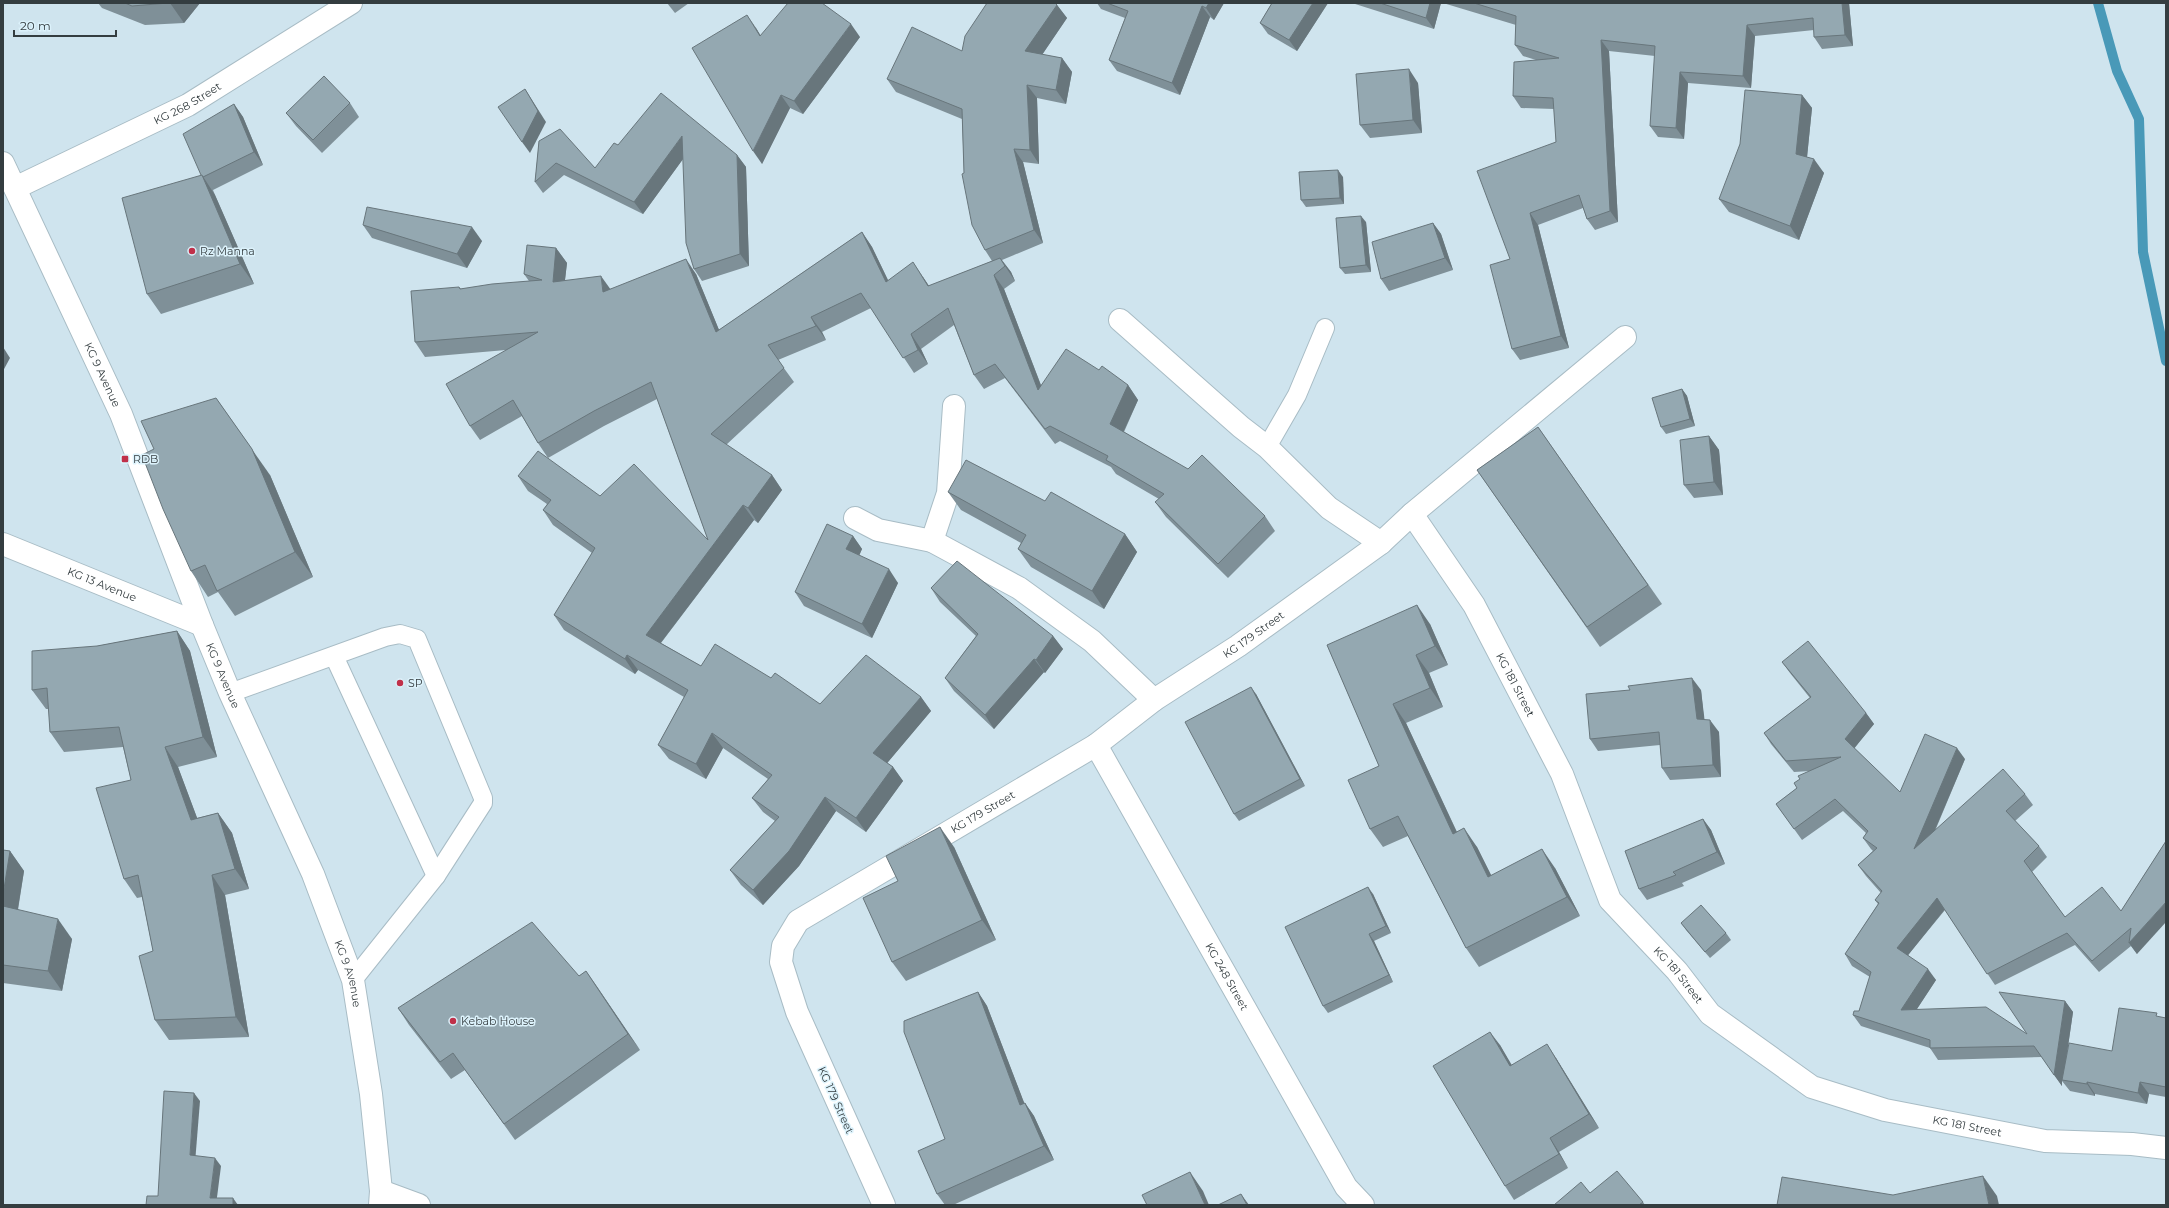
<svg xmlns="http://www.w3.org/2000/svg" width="2169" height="1208" font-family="Montserrat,sans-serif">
<rect width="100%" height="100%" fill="#cfe4ee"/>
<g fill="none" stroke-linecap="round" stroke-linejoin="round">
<path stroke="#4999b8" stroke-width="10" d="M2098,3L2117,71L2139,119L2143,252L2166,361"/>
<g stroke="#a8bcc5" stroke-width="20">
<g id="lane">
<path d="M1267,447L1297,395L1325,328"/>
<path d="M334,656L436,876"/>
<path d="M230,693L385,637L400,634L417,639L483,798V803L436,876L353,980"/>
</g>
</g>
<g stroke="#a8bcc5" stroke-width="24">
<g id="street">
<path id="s1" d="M15,188L188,105L351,3"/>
<path d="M1120,320L1241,427L1267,447L1329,508L1381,543"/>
<path id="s2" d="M1412,514L1474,605L1562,774L1610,900L1677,971L1710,1014L1812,1087L1885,1110L2045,1141L2132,1144L2166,1148"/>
<path d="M855,518L878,530L932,541L1019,588L1092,641L1154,700"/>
<path d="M932,541L948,493L954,406"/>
<path id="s3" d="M1096,745L1346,1187L1363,1205"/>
<path id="s4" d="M884,1205L797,1012L781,962L783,946L798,921L1096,745L1154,700L1238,646L1381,543L1412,514L1625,337"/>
</g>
</g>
<g stroke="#a8bcc5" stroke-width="24">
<g id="secondary">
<path id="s5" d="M3,163L121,414L202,625L230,693L313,874L353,980L371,1094L381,1191L380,1205"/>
<path id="s6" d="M3,544L202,625"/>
<path d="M381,1191L419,1205"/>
</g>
</g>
<use href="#lane" stroke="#fff" stroke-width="18"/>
<use href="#street" stroke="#fff" stroke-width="22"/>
<use href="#secondary" stroke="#fff" stroke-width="22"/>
</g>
<g fill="#7f9098">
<path d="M98,3H200L184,23L145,25L102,8Z"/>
<path d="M667,3H689L675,13Z"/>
<path d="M1097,3H1224L1214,20L1210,17L1180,95L1117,71L1109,60L1125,18L1101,9Z"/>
<path d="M1272,3H1328L1297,51L1268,34L1260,23Z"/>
<path d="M1352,3H1441L1434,29Z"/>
<path d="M1443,3H1849L1853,46L1822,49L1814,37V30L1755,36L1751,88L1688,83L1684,139L1658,137L1650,126L1655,56L1609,51L1618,222L1595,230L1587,219L1583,208L1538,225L1569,348L1520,360L1512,349L1510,259L1556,142L1554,109L1521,108L1513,96L1536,60L1523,56L1515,45L1516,25Z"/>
<path d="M1057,5L1067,18L1042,55L1062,58L1072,72L1066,104L1037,98L1039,164L1023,162L1043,243L1002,260L1011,272L1015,281L1004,289L1041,385L1099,370L1128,385L1138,400L1124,432L1265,516L1275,531L1228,578L1166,517L1155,502L1159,499L1116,474L1111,467L1060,441L1055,444L1005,378L984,389L974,375L954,325L921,349L928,364L914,373L871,308L822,332L826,340L778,360L794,382L726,445L772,475L782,490L758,523L754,520L661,643L701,666L771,678L820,704L921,697L931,711L887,763L893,767L903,781L866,832L836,811L799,866L763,905L741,885L730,870L775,821L763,812L752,798L768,779L723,748L706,779L669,759L658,745L684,697L638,670L635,674L564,630L554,615L592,553L553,525L543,510L547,504L528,491L518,476L600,496L708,540L657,399L604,426L548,458L538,443L522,416L480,440L470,426L506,350L425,357L415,342L459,287L461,289L529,281L524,274L556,248L567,263L565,280L610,289L696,274L719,330L862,232L872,247L888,280L923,277L929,286L992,261L985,250L964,173L962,119L896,92L887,79L962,51Z"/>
<path d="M756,28L760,35L860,37L803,114L790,108L762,164Z"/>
<path d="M1418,83L1422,133L1370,138L1360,125Z"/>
<path d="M1802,95L1812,108L1807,157L1824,173L1799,240L1729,212L1719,199Z"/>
<path d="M350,103L359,117L322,153L296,126L286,113Z"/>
<path d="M234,104L243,117L263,165L213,190L215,195L254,284L161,314L147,294Z"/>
<path d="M539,141L595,168L618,145L737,155L746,167L749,266L702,281L694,269L683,159L643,214L564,175L543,193L535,182Z"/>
<path d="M1343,177L1344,204L1306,207L1301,200Z"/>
<path d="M1366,222L1371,272L1345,274L1340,268Z"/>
<path d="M1433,223L1441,234L1453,270L1389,291L1381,279Z"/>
<path d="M363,225L482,241L467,268L372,238Z"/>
<path d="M1682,389L1687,396L1695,426L1666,434L1661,427Z"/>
<path d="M1538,427L1662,604L1600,647L1477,470Z"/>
<path d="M1709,436L1719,450L1723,495L1694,498L1684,485Z"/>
<path d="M270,475L313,577L235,616L218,592L208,597L191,571Z"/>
<path d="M948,492L1045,501L1125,534L1137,552L1104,609L1031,567L1018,549L1021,543L961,510Z"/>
<path d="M853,536L862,549L859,555L898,583L872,638L804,606L795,592Z"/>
<path d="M931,588L1053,636L1063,649L1045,673L1044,672L994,729L954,691L945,678L976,636L940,602Z"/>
<path d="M1430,624L1448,665L1429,673L1443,707L1406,723L1457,832L1477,847L1491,875L1555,868L1580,916L1479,967L1466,948L1408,836L1383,847L1370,829L1379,766L1327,645Z"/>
<path d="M177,631L190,651L217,757L178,767L197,818L218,813L232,833L249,889L225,895L249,1037L169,1040L155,1020L153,951L142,897L137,898L124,879L131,780L123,747L64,752L50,732L49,709H46L32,690L97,646Z"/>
<path d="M1782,662L1866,713L1874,724L1854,748L1900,792L1965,759L1935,831L2025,794L2033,805L2015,821L2039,846L2047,857L2032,872L2065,917L2121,911L2166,841L2137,954L2131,946L2099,972L2075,945L1995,985L1945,910L1908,955L1936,980L1917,1009L2027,1034L2065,1001L2073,1012L2067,1054L2112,1051L2159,1017L2166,1018V1097L2149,1094L2147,1104L2095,1094V1096L2070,1091L2062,1081V1086L2042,1057L1938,1060L1930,1048L1861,1026L1853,1015L1859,1011L1870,977L1852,966L1845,954L1878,904L1875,900L1881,893L1866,876L1858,865L1873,851L1871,849L1863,838L1866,833L1843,811L1802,840L1776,804L1797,788L1800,779L1810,771L1794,772L1771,744L1764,733L1810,698L1790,673Z"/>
<path d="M1701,690L1704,720L1719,732L1721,777L1670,780L1662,768L1660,745L1598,751L1590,739Z"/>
<path d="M1256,694L1305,786L1239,821L1234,814Z"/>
<path d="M1703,819L1711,830L1725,864L1682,883L1684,886L1647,900L1639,889Z"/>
<path d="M954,847L996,940L906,981L892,962L898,881Z"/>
<path d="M3,850L10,851L24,871L18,910L72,939L62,991L3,983Z"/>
<path d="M1373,894L1391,933L1374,941L1393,982L1328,1013L1323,1006Z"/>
<path d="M1681,923L1726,933L1731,940L1710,958L1686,930Z"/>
<path d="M586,971L640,1050L515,1140L465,1070L451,1079L409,1025L398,1008L579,976Z"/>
<path d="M978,992L987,1006L1024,1103H1025L1034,1116L1054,1160L953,1205H945L937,1194L945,1139Z"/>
<path d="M1500,1045L1511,1065L1556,1058L1599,1128L1559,1152L1568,1168L1514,1200L1505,1186Z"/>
<path d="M1590,1193L1643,1202L1645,1205H1554Z"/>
</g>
<g fill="#68767c">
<path d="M170,3H200L184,23Z"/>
<path d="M1209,3H1224L1214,20L1206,8Z"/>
<path d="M1313,3H1328L1297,51L1289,40Z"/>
<path d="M1430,3H1441L1434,29L1426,18Z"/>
<path d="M1842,3H1849L1853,46L1845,35Z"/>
<path d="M1057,5L1067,18L1035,65L1025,51Z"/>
<path d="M1202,6L1210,17L1180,95L1172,83Z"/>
<path d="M747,15L756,28L769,49L760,36Z"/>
<path d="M851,24L860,37L803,114L794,101Z"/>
<path d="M1747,25L1755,36L1751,88L1743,76Z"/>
<path d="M1601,40L1609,51L1618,222L1610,211Z"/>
<path d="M1062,58L1072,72L1066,104L1056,90Z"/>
<path d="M1409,69L1418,83L1422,133L1413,120Z"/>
<path d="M1680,72L1688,83L1684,139L1676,128Z"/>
<path d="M1027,85L1037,98L1039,164L1030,150Z"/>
<path d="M525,89L546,122L530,153L522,142Z"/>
<path d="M781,95L790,108L762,164L753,151Z"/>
<path d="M1802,95L1812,108L1806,167L1796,154Z"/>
<path d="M234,104L243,117L263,165L254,152Z"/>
<path d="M682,136L691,148L643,214L634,202Z"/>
<path d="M1014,149L1023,162L1043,243L1034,230Z"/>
<path d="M737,155L746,167L749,266L740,254Z"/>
<path d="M1814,159L1824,173L1799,240L1790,226Z"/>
<path d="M1338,170L1343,177L1344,204L1340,198Z"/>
<path d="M202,175L215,195L254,284L240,264Z"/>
<path d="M1530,213L1538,225L1569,348L1561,336Z"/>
<path d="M1361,216L1366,222L1371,272L1366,265Z"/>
<path d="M1433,223L1441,234L1453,270L1445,258Z"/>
<path d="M472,227L482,241L467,268L457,254Z"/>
<path d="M862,232L872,247L896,297L886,282Z"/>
<path d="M556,248L567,263L563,296L553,282Z"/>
<path d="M1000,258L1011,272L1015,281L1005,266Z"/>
<path d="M686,259L696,274L726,347L716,332Z"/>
<path d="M913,262L939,301L928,286Z"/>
<path d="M994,275L1004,289L1048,404L1038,390Z"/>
<path d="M601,276L611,290L603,292Z"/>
<path d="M811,317L822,332L826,340L816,326Z"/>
<path d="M911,334L921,349L928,364L918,350Z"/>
<path d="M3,347L10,358L3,371Z"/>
<path d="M1128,385L1138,400L1120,439L1110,424Z"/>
<path d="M1682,389L1687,396L1695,426L1690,419Z"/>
<path d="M216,398L270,475L313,577L295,552Z"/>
<path d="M1709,436L1719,450L1723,495L1714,482Z"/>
<path d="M772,475L782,490L758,523L748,508Z"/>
<path d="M743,505L754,520L656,649L646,635Z"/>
<path d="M1125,534L1137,552L1104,609L1092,591Z"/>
<path d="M853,536L862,549L856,563L846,549Z"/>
<path d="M889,569L898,583L872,638L862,624Z"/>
<path d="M1417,605L1430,624L1448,665L1435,646Z"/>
<path d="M177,631L190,651L217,757L203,737Z"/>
<path d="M1053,636L1063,649L1045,673L1036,660Z"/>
<path d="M627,655L638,670L635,674L625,659Z"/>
<path d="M1416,655L1429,673L1443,707L1430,688Z"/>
<path d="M1034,659L1044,672L994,729L985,715Z"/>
<path d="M1692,678L1701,690L1706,732L1697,719Z"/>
<path d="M1251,687L1256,694L1305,786L1300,779Z"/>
<path d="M921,697L931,711L883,768L873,753Z"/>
<path d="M1393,704L1406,723L1466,852L1453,834Z"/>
<path d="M1866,713L1874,724L1853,750L1845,739Z"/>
<path d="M1710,720L1719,732L1721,777L1713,765Z"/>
<path d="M712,733L723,748L706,779L696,764Z"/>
<path d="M165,747L178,767L205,839L191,820Z"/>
<path d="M1957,748L1965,759L1922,860L1914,849Z"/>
<path d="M893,767L903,781L866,832L856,818Z"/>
<path d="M825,797L836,811L799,866L763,905L753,890Z"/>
<path d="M218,813L232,833L249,889L235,869Z"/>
<path d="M1703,819L1711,830L1725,864L1717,852Z"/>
<path d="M940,827L954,847L996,940L982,920Z"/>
<path d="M1464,828L1477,847L1501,895L1488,877Z"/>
<path d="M1542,849L1555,868L1580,916L1567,897Z"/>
<path d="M10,851L24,871L15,926L3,909V895Z"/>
<path d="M212,875L225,895L249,1037L236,1017Z"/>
<path d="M1368,887L1373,894L1391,933L1386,926Z"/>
<path d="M1937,898L1945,909L1905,959L1897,948Z"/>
<path d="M2166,902V922L2137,954L2129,943Z"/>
<path d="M58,919L72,939L62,991L48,971Z"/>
<path d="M1369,934L1374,941L1393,982L1389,975Z"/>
<path d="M1928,969L1936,980L1909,1021L1901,1010Z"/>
<path d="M586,971L598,988L640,1050L628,1034Z"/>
<path d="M978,992L987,1006L1030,1118L1020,1105Z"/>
<path d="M2065,1001L2073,1012L2063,1080H2062V1086L2054,1075Z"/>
<path d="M1490,1032L1500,1045L1520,1079L1510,1066Z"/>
<path d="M1547,1044L1556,1058L1599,1128L1589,1114Z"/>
<path d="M2087,1082L2095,1094V1096L2087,1084Z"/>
<path d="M2140,1082L2149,1094L2147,1104L2138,1093Z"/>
<path d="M194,1093L200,1101L195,1163L190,1155Z"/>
<path d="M1025,1103L1034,1116L1054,1160L1044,1146Z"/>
<path d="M1550,1138L1559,1152L1568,1168L1559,1154Z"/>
<path d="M215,1158L221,1166L216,1205L210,1198Z"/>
<path d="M1190,1172L1203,1191L1209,1205H1205Z"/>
<path d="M1983,1176L1997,1196L1999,1205H1989Z"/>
<path d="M1241,1194L1249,1205H1247Z"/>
<path d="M233,1198L238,1205H233Z"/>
</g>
<g fill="#94a8b1" stroke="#68767c">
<path d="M125,3H168L132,6Z"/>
<path d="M788,3H822L851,24L794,101L781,95L753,151L692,48L747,15L760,36Z"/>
<path d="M987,3H1055L1057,5L1025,51L1062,58L1056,90L1027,85L1030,150L1014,149L1034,230L985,250L972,225L962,174L964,173L962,109L887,79L912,27L962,51L965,36Z"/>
<path d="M1107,3H1209L1206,8L1202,6L1172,83L1109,60L1128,11Z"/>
<path d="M1272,3H1313L1289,40L1260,23Z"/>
<path d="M1380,3H1430L1426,18Z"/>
<path d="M1474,3H1842L1845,35L1814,37L1813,18L1747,25L1743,76L1680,72L1676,128L1650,126L1655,46L1601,40L1610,211L1587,219L1579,195L1530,213L1561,336L1512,349L1490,265L1510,259L1477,171L1556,142L1553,98L1513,96L1514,62L1559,58L1515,45L1516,16Z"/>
<path d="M1409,69L1413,120L1360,125L1356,74Z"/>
<path d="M324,76L350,103L313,140L286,113Z"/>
<path d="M525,89L538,111L522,142L498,107Z"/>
<path d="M1745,90L1802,95L1796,154L1814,159L1790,226L1719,199L1740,144Z"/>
<path d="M661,93L737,155L740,254L694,269L686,243L682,136L634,202L556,163L535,182L539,141L560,129L595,168L614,143L618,145Z"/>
<path d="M234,104L254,152L203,177L201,175L183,134Z"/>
<path d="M1338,170L1340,198L1301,200L1299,172Z"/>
<path d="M202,175L240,264L147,294L122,198Z"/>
<path d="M367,207L472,227L457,254L363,225Z"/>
<path d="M1361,216L1366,265L1340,268L1336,218Z"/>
<path d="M1433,223L1445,258L1381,279L1372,242Z"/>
<path d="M862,232L886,282L913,262L928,286L1000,258L1005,266L994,275L1038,390L1066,349L1099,370L1102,366L1128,385L1110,424L1188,469L1202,455L1265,516L1218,564L1155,502L1164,494L1106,460L1108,456L1050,426L1045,429L995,364L974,375L948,308L911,334L918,350L903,358L861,293L811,317L816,326L768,345L784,368L711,434L772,475L748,508L743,505L646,635L701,666L715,644L771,678L775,673L820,704L866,655L921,697L873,753L893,767L856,818L825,797L789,851L753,890L730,870L779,817L752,798L772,775L712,733L696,764L658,745L688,690L627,655L625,659L554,615L595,548L543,510L551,500L518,476L538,451L600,496L634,464L708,540L651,382L594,411L538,443L513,400L470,426L446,384L538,332L415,342L411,291L459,287L460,289L492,284L542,280L524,274L527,245L556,248L553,282L601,276L603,292L686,259L716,332Z"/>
<path d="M1682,389L1690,419L1661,427L1652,398Z"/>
<path d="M216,398L252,449L295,552L217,591L205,565L191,571L163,509L142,455L154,449L141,421Z"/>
<path d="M1538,427L1648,585L1587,627L1477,470Z"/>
<path d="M1709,436L1714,482L1684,485L1680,440Z"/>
<path d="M966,460L1045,501L1051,492L1125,534L1092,591L1018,549L1026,535L948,492Z"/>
<path d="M827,524L853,536L846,549L889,569L862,624L795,592Z"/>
<path d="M957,561L1053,636L1036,660L1034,659L985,715L945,678L978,634L931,588Z"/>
<path d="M1417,605L1435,646L1416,655L1430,688L1393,704L1453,834L1464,828L1488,877L1542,849L1567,897L1466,948L1398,816L1370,829L1348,780L1379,766L1327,645Z"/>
<path d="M177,631L203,737L165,747L191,820L218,813L235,869L212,875L236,1017L155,1020L139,956L153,951L138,875L124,879L96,788L131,780L119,727L50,732L47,688L32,690V651L97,646Z"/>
<path d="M1808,641L1866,713L1845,739L1900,792L1925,734L1957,748L1914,849L2003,769L2025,794L2006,811L2039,846L2024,861L2065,917L2102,887L2121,911L2166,841V902L2129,943L2131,928L2092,961L2067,933L1987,974L1937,898L1897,948L1928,969L1901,1010L1986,1007L2027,1034L1999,992L2065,1001L2054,1075L2034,1046L1930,1048V1040L1853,1015L1854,1011H1859L1871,972L1845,954L1879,903L1875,900L1882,891L1858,865L1877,848L1863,838L1868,831L1835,799L1794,829L1776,804L1797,788L1794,783L1800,779L1798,776L1841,757L1786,761L1764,733L1811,697L1782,662Z"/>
<path d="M1692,678L1697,719L1710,720L1713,765L1662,768L1659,732L1590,739L1586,694L1630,690L1628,686Z"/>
<path d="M1251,687L1300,779L1234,814L1185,722Z"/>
<path d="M1703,819L1717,852L1673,872L1676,875L1639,889L1625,851Z"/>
<path d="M940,827L982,920L892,962L863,898L898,881L886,856Z"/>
<path d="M3,850L10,851L3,895Z"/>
<path d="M1368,887L1386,926L1369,934L1389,975L1323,1006L1285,927Z"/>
<path d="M1701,905L1726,933L1705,952L1681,923Z"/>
<path d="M3,906L58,919L48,971L3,965Z"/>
<path d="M532,922L579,976L586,971L628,1034L504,1124L453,1053L440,1062L398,1008Z"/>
<path d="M978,992L1020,1105L1025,1103L1044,1146L937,1194L918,1151L945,1139L904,1032V1021Z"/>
<path d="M2119,1008L2157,1013L2156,1016L2166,1018V1087L2140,1082L2138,1093L2087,1082V1084L2062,1080L2069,1043L2112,1051Z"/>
<path d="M1490,1032L1510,1066L1547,1044L1589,1114L1550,1138L1559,1154L1505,1186L1433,1066Z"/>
<path d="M164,1091L194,1093L190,1155L215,1158L210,1198H233V1205H146L147,1196H158Z"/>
<path d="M1617,1171L1643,1202L1639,1205H1554L1581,1182L1590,1193Z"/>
<path d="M1190,1172L1205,1205H1147L1142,1195Z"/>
<path d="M1983,1176L1989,1205H1777L1782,1177L1893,1195Z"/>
<path d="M1241,1194L1247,1205H1218Z"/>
</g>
<g fill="#c03049" stroke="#dcf2fb" stroke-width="1.5">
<circle cx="192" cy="251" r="4"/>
<rect x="121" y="455" width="8" height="8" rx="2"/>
<circle cx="400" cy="683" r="4"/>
<circle cx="453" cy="1021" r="4"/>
</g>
<g text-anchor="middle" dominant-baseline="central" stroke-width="3" stroke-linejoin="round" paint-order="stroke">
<g font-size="11" fill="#343d40" stroke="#dcf2fb">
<text stroke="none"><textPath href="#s1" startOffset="192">KG 268 Street</textPath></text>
<text stroke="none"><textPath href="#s5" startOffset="234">KG 9 Avenue</textPath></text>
<text stroke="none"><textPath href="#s6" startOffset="107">KG 13 Avenue</textPath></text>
<text stroke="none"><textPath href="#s4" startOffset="848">KG 179 Street</textPath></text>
<text stroke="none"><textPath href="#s5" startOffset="558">KG 9 Avenue</textPath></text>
<text stroke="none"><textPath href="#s2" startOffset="200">KG 181 Street</textPath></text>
<text stroke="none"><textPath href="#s4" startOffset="524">KG 179 Street</textPath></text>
<text stroke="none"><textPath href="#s5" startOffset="882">KG 9 Avenue</textPath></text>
<text stroke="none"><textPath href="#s2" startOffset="537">KG 181 Street</textPath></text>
<text stroke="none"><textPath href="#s3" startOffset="266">KG 248 Street</textPath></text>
<text transform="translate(836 1100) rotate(66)">KG 179 Street</text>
<text stroke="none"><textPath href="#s2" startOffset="873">KG 181 Street</textPath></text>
</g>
<g font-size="11" fill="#343d40" stroke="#dcf2fb" text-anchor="start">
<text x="200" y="251">Rz Manna</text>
<text x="133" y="459">RDB</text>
<text x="408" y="683">SP</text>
<text x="461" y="1021">Kebab House</text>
</g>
</g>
<rect width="2169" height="1208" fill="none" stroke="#343d40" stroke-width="8"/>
<path d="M14 30v6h102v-6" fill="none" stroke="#343d40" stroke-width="2"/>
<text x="20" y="30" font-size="12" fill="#343d40" stroke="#dcf2fb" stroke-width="3" paint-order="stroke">20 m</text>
</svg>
